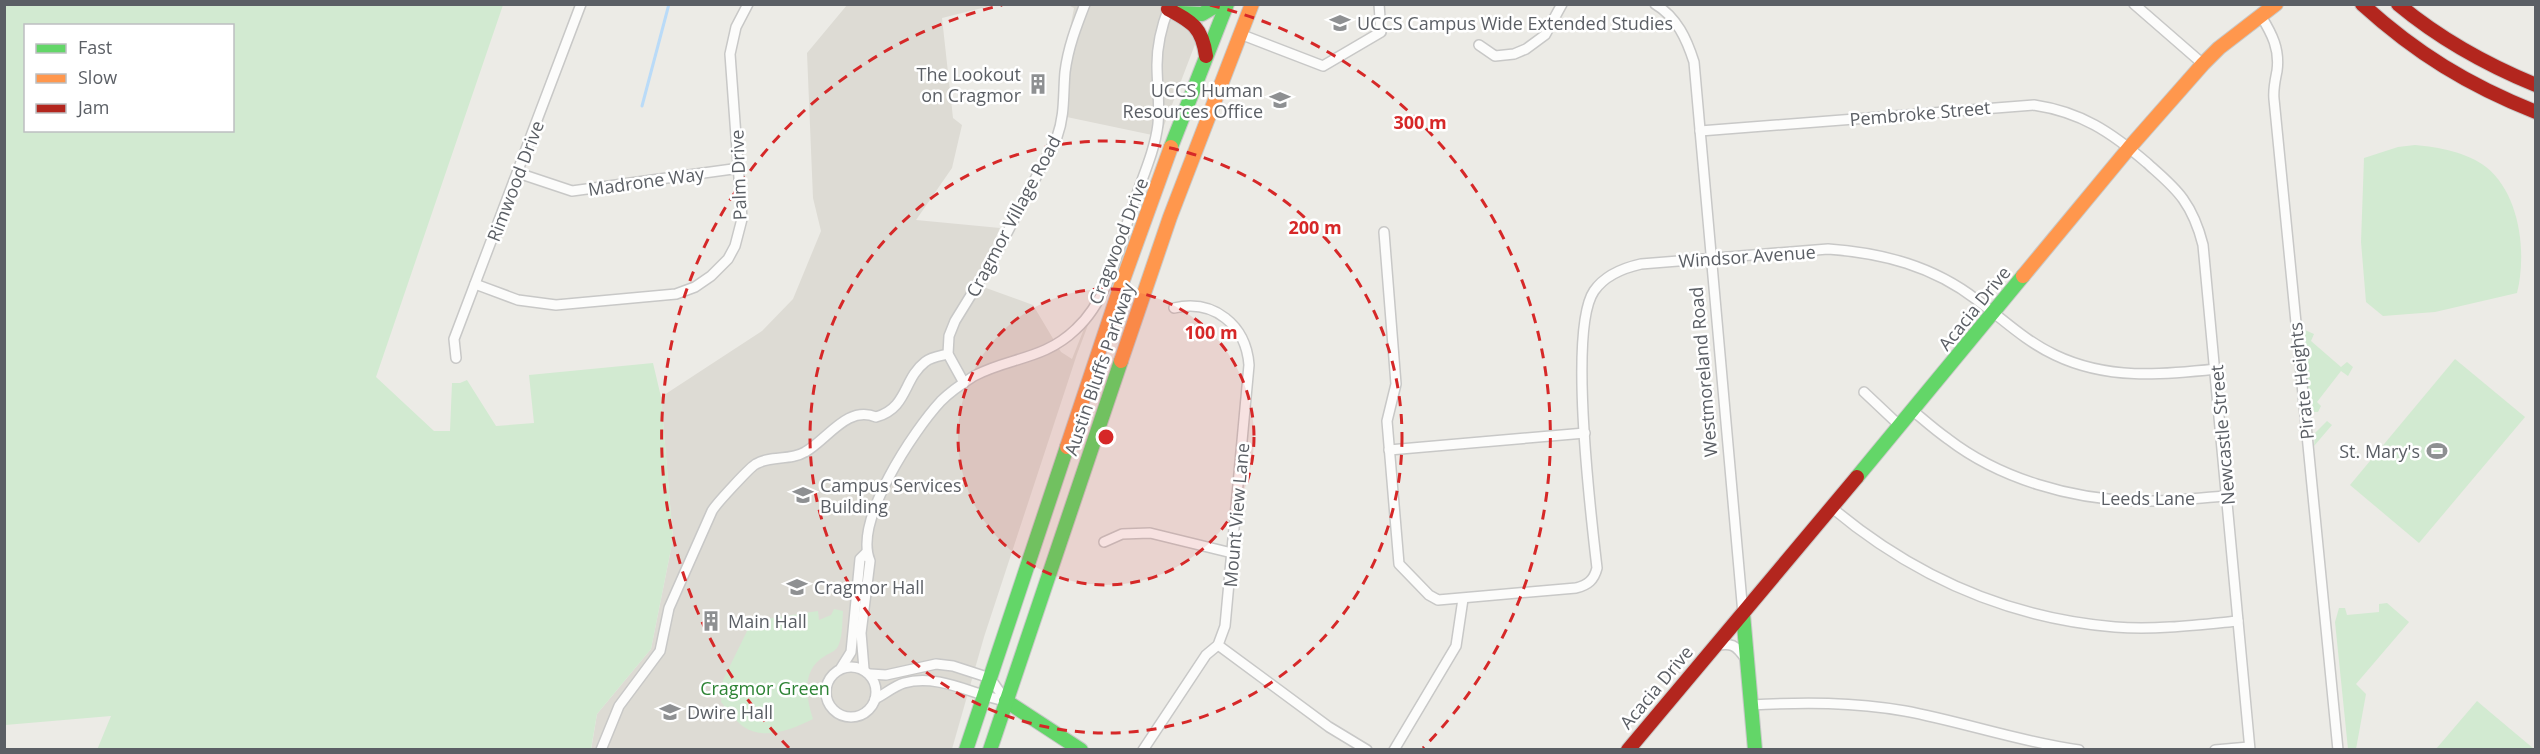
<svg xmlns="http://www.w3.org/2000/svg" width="2540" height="754" font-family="'Open Sans',sans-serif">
<rect width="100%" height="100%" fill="#ecebe6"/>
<path fill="#dddbd4" d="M847,5H994L942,18L953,118L962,125L952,168L916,220L1000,228L975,284L1033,305L1061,352L1072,359L1111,261L1157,136L1062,116L1063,65L1074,8L1068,5H1210L1077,354L984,637L952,749L591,750L597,714L651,649L673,539L661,397L762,331L793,299L821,231L813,198L807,53Z"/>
<g fill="#d2ead1" fill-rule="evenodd">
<path d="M5,4L503,5L376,377L434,431H450L452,383H460L467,380L496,426L534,423L529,375L653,363L661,397L673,539L651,649L597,714L591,749L97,750L111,716L5,725ZM26,26H232V130H26Z"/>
<path d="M2415,145C2439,147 2466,152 2486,167C2520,194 2527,253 2517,293L2435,312L2383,316L2366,302L2361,242L2364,158L2398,147Z"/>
<path d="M2305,330L2314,334L2311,341L2341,367L2347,362L2353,367L2348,376L2341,371L2317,402L2321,406L2318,412H2312L2310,408L2303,334Z"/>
<path d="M2455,359L2525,417L2419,543L2350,485Z"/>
<path d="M2327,421L2332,425L2314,446L2315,433Z"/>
<path d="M2387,603L2409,622L2356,684L2366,694L2356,749H2348L2335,622L2339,608H2345L2347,615L2379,612V604Z"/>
<path d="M834,609L843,611C842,621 843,634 839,644C837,651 831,652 825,656C801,670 806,697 813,719C793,729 765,741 744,727C735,721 727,709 721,702L723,680L752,621L818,611L819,620L831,615Z"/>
<path d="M2477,701L2484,707L2534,749H2436Z"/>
</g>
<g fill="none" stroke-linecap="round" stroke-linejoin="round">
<path stroke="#badbf8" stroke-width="3" d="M642,106L669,4"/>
<g stroke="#c8c8c7" stroke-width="12">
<g id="street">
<path d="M1655,4C1677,17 1687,40 1694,62L1743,614"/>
<path d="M2134,4L2203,64"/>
<path d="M2261,16C2272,34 2280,49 2277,71C2275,81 2273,89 2274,99L2338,750"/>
<path d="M1240,34L1323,66L1381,32L1379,4"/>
<path d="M1479,45L1495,56L1514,54L1526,49L1545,35L1562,4"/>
<path d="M1700,131L2034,105C2081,112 2111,132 2147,163C2159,174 2173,185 2183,199C2193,213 2199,229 2203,245L2250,750"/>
<path d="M518,173L572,191L740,168"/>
<path d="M1384,232L1396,384L1387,421L1399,564L1429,595L1438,600L1576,588C1588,585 1594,580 1597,568C1591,516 1568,329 1594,291C1605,275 1623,268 1641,264L1828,249C1883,253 1933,266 1977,300C2003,319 2025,341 2055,355C2107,380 2161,375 2216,369"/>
<path d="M475,284L518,300L556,305L676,294L695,287L711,276L728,259L735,246L742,219L730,54L736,27L748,4"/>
<path d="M456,358L454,339L581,4"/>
<path d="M964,383L948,354L949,336L955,321L995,256L1057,137C1065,115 1063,95 1065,72C1068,48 1076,27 1085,4"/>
<path d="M1864,392L1899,425"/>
<path d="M1912,410C1924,420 1935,430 1948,439C2000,479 2071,499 2136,501C2166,502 2197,498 2227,496"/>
<path d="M1389,450L1585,433"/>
<path d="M1831,507C1913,576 2007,618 2115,627C2156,630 2197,625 2238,621"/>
<path d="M1104,542L1122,534L1150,533L1232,553"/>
<path d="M1218,645L1329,727L1367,750"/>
<path d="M1715,646C1731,642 1736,645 1745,658"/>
<circle cx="851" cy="692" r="25"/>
<path d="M841,668L851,652L860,559L866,553"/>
<path d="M864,669L861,633L870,561C853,521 914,430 941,401C951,391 963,383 974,376C1010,357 1044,360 1076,329C1110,298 1120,243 1134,202C1143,176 1155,150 1158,124C1160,104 1157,84 1157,65C1157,45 1162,25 1169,7"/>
<path d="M870,674L886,675L936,664L953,666L990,678L1006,701"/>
<path d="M875,699C885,694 894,686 904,683C938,673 973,695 1006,701"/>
<path d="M1751,705C1804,702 1853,702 1905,711C1964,722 2020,742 2079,750"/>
<path d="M601,750L619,706L660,651L669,608L712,511C715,505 751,466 756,464C771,455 790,461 805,452C828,439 847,405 876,417C908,408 903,379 925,362C931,357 940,356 948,354"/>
<path d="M1143,750L1206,655L1218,645L1225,626L1249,365C1246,325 1214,299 1174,308"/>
<path d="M1394,750L1456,646L1463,599"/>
<path d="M2215,750L2249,747"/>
</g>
</g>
<g stroke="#c8c9c8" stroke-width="16">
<g id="fast">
<path d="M1180,13L1202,14L1219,4"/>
<path d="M1171,147L1227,4"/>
<path d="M1857,477L2023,276"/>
<path d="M1743,614L1755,750"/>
<path d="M1006,701L1081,750"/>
<path d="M966,750L1067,447"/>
<path d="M990,750L1121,361"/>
</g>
</g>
<g stroke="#c8c9c8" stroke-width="16">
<g id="slow">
<path d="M2023,276L2129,148L2203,64L2219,48L2276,4"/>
<path d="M1121,361L1170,217L1252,4"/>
<path d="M1067,447L1119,291L1171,147"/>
</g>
</g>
<g stroke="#c8c9c8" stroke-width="16">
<g id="jam">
<path d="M2362,4C2416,53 2468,85 2536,112"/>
<path d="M2398,4C2440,39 2485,64 2536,85"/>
<path d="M1168,9C1192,22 1202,27 1206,56"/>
<path d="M1628,750L1857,477"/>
</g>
</g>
<use href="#street" stroke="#fcfcfb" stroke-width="9"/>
<use href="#fast" stroke="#63d668" stroke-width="14"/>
<use href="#slow" stroke="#ff974d" stroke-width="14"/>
<use href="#jam" stroke="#b3261e" stroke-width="14"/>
</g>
<circle cx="1106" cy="437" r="148" fill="#d62828" fill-opacity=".12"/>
<g fill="none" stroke="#d62828" stroke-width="3" stroke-dasharray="10 8">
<circle cx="1106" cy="437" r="148"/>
<circle cx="1106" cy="437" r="296"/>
<path d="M789 748A444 444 0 0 1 1002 5M1210 5A444 444 0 0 1 1423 748"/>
</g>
<defs>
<g id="university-bare" transform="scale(1.62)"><path d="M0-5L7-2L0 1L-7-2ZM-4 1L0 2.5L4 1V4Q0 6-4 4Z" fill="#8e9092" stroke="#fff" stroke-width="2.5" paint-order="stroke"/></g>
<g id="building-bare" transform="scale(1.62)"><path d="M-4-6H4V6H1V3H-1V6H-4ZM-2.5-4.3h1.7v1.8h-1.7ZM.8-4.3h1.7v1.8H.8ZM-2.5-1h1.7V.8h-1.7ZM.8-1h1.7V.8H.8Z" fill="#8e9092" stroke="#fff" stroke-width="2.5" paint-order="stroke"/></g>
<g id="stadium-bare" transform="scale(1.62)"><path d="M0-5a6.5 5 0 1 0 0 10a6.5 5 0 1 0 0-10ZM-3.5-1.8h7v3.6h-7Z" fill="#8e9092" stroke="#fff" stroke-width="2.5" paint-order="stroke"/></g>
</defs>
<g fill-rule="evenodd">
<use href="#university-bare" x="1340" y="23"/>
<use href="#building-bare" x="1038" y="84"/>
<use href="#university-bare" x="1280" y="100"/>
<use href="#stadium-bare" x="2437" y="451"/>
<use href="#university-bare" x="803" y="495"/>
<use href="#university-bare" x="797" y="587"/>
<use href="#building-bare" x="711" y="621"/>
<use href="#university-bare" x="670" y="712"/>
</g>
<g text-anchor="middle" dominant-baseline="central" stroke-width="5" stroke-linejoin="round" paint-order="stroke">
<g font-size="18" fill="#5b5f65" stroke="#fff" text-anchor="start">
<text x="1357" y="23">UCCS Campus Wide Extended Studies</text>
<text x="1021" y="74" text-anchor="end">The Lookout<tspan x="1021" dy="21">on Cragmor</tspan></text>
<text x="1263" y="90" text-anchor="end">UCCS Human<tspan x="1263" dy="21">Resources Office</tspan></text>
<text x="2420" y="451" text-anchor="end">St. Mary's</text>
<text x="820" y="485">Campus Services<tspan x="820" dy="21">Building</tspan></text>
<text x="814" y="587">Cragmor Hall</text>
<text x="728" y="621">Main Hall</text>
<text x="687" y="712">Dwire Hall</text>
</g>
<g font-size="18" fill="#5b5f65" stroke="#fff">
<text transform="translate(1920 113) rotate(-5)">Pembroke Street</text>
<text transform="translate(738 175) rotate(-92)">Palm Drive</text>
<text transform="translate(515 181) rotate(-69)">Rimwood Drive</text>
<text transform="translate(646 181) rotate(-8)">Madrone Way</text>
<text transform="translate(1013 216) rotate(-62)">Cragmor Village Road</text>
<text transform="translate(1118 241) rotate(-69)">Cragwood Drive</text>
<text transform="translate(1747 256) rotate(-4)">Windsor Avenue</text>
<text transform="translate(1974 308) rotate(-51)">Acacia Drive</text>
<text transform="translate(1099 369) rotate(-71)">Austin Bluffs Parkway</text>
<text transform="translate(1703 372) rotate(-95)">Westmoreland Road</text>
<text transform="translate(2301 381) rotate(-96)">Pirate Heights</text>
<text transform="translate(2222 435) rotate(-95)">Newcastle Street</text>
<text x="2148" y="498">Leeds Lane</text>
<text transform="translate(1236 515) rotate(-85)">Mount View Lane</text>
<text transform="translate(1656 687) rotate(-50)">Acacia Drive</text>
</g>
<g font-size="18" fill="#2d8334" stroke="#fff">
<text x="765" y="688">Cragmor Green</text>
</g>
</g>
<circle cx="1106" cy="437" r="9" fill="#d62828" stroke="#fff" stroke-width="3"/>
<g font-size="18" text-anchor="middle" font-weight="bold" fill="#d62828" stroke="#fff" stroke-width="5" stroke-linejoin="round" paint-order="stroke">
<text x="1420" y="129">300 m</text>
<text x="1315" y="234">200 m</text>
<text x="1211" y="339">100 m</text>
</g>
<rect width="2540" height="754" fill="none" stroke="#5b5f65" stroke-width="12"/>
<rect x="24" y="24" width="210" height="108" fill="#ffffff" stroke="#bdbfc1" stroke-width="1.5"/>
<rect x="36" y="44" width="30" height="9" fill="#63d668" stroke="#bdbfc1" stroke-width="1.5"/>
<text x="78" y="54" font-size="18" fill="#5b5f65">Fast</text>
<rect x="36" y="74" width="30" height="9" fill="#ff974d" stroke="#bdbfc1" stroke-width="1.5"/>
<text x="78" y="84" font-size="18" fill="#5b5f65">Slow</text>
<rect x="36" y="104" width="30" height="9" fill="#b3261e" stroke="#bdbfc1" stroke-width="1.5"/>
<text x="78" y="114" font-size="18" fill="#5b5f65">Jam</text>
</svg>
